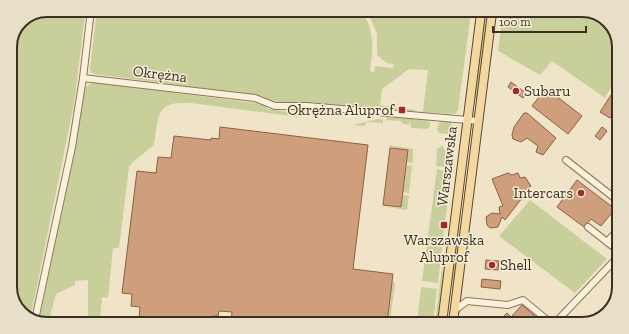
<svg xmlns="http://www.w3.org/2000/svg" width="629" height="334" font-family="'Zilla Slab',serif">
<rect width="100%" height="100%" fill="#f0e4c8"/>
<g fill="#c9cf9b">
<path d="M47,10L77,13L78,10L82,11L85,15L74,104L30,320L10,290V45L21,21Z"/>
<path d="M97,10L363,12C375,35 373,46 370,71L374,72L375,66L393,68L394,64L387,63L377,55V34L368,12L471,13L458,110L455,114L421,112L423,111L428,70L409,69L382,89L380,105L415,110L414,112L307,102H278L256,95L94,74L91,72L90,68Z"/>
<path d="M484,13H486L485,41L478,100L473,99Z"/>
<path d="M503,13L599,14L619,45L618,76L605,98L552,61L540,75L498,51Z"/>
<path d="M93,82L254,103L265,106L267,109L297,113L301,109L300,117L190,103C155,101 159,116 154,145L133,162L129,167L119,248H113L108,298L102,297L100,321L88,320V280L75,281V285L56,294L49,320H38L54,250L85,88Z"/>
<path d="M387,117L425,120L430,122V127L427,129L412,128L411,129L410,120L409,125L403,124L400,121L383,120L382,128V123L366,122L365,126L353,125L377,119L386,120Z"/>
<path d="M443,121L452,122L451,125L456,131L454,152L455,135L439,133L437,130L439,123Z"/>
<path d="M470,129L457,237V259L450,323H449L452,292L453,265Z"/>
<path d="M389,145L413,149V163L407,162L408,150L389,147Z"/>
<path d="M441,146H443V148L452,156L451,168L436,166L437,149Z"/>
<path d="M407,165L412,166L409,193L403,192Z"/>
<path d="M437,169L451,172L438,283L422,281Z"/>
<path d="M403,195L409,196L407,210L379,206L401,208Z"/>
<path d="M530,200L607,259L575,293L499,236Z"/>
<path d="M443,259V290L438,323H435Z"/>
<path d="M392,282L395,283L390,323H387Z"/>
<path d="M421,287L437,289L433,323H417Z"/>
</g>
<g fill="#cf9f7d" stroke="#8d5f41">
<path d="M511,82L526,93L523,98L508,87Z"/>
<path d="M546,88L582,116L568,134L532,106Z"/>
<path d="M613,92L618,96V106L610,118L600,112Z"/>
<path d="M524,113H527L556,138L543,155L536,152L538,146L527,138L521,142L513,139L512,135L514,127Z"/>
<path d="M220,127L368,145L353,269L393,274L387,323L231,322L232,312L219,311L218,316H213L212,321H165L139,318L140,307L131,306L132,294L122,293L137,171L156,173L158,157L171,158L174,136L211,140V138L219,139Z"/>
<path d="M602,127L607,131L600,140L595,136Z"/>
<path d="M390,148L408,150L401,207L383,205Z"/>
<path d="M508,173L512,175L518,173L520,178L525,177L531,186L525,191L526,193L505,220L502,217L498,227L490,228L487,225L486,217L492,213L500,214L499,207L503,206L492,179Z"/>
<path d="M577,180L615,209L601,226L591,219L584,227L557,207Z"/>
<path d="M486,260L499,261L498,270L485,269Z"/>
<path d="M482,279L501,281L500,289L481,287Z"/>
<path d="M522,305L540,320L536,324L497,323L507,313L511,317Z"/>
</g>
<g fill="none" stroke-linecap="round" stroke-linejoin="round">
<g stroke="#8d765c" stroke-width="8">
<g id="minor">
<path d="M83,78L91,10"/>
<path d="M566,160L617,200"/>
<path d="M588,227L616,249"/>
<path d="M607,242L616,232"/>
<path d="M455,310L467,301L508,305L523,300L552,324"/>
<path d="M35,320L72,147L83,78L255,98L275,106H307L479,121"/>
<path d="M554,324L616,259"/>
</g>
</g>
<g stroke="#5b4430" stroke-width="10">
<g id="major">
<path d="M442,323L481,13"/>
<path d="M453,323L492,13"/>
</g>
</g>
<use href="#minor" stroke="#faf1dc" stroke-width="6"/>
<use href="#major" stroke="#f3d9a0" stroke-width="8"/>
</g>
<g fill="#9e2a2b" stroke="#f7eed8" stroke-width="1.5">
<circle cx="516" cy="91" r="4"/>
<rect x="398" y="106" width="8" height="8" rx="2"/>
<circle cx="581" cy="193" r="4"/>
<rect x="440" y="221" width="8" height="8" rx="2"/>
<circle cx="492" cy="265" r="4"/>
</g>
<g text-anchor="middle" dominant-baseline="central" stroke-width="3" stroke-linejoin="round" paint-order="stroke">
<g font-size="15" fill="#3d2e20" stroke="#f7eed8">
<text transform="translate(160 74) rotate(7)">Okrężna</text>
<text transform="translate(447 166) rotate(-83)">Warszawska</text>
</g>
<g font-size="15" fill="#3d2e20" stroke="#f7eed8" text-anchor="start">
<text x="524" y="91">Subaru</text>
<text x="394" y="110" text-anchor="end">Okrężna Aluprof</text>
<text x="573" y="193" text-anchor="end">Intercars</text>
<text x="444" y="240" text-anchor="middle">Warszawska<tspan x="444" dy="17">Aluprof</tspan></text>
<text x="500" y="265">Shell</text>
</g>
</g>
<path d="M0 0H629V334H0ZM47 17H582A30 30 0 0 1 612 47V287A30 30 0 0 1 582 317H47A30 30 0 0 1 17 287V47A30 30 0 0 1 47 17Z" fill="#e8dfc9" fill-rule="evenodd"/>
<path fill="none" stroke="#3d2e20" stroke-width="2" d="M47 17H582A30 30 0 0 1 612 47V287A30 30 0 0 1 582 317H47A30 30 0 0 1 17 287V47A30 30 0 0 1 47 17Z"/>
<path d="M493 26v6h93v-6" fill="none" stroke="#3d2e20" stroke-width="2"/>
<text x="499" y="26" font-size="12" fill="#3d2e20" stroke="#f7eed8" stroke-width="3" paint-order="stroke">100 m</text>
</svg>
